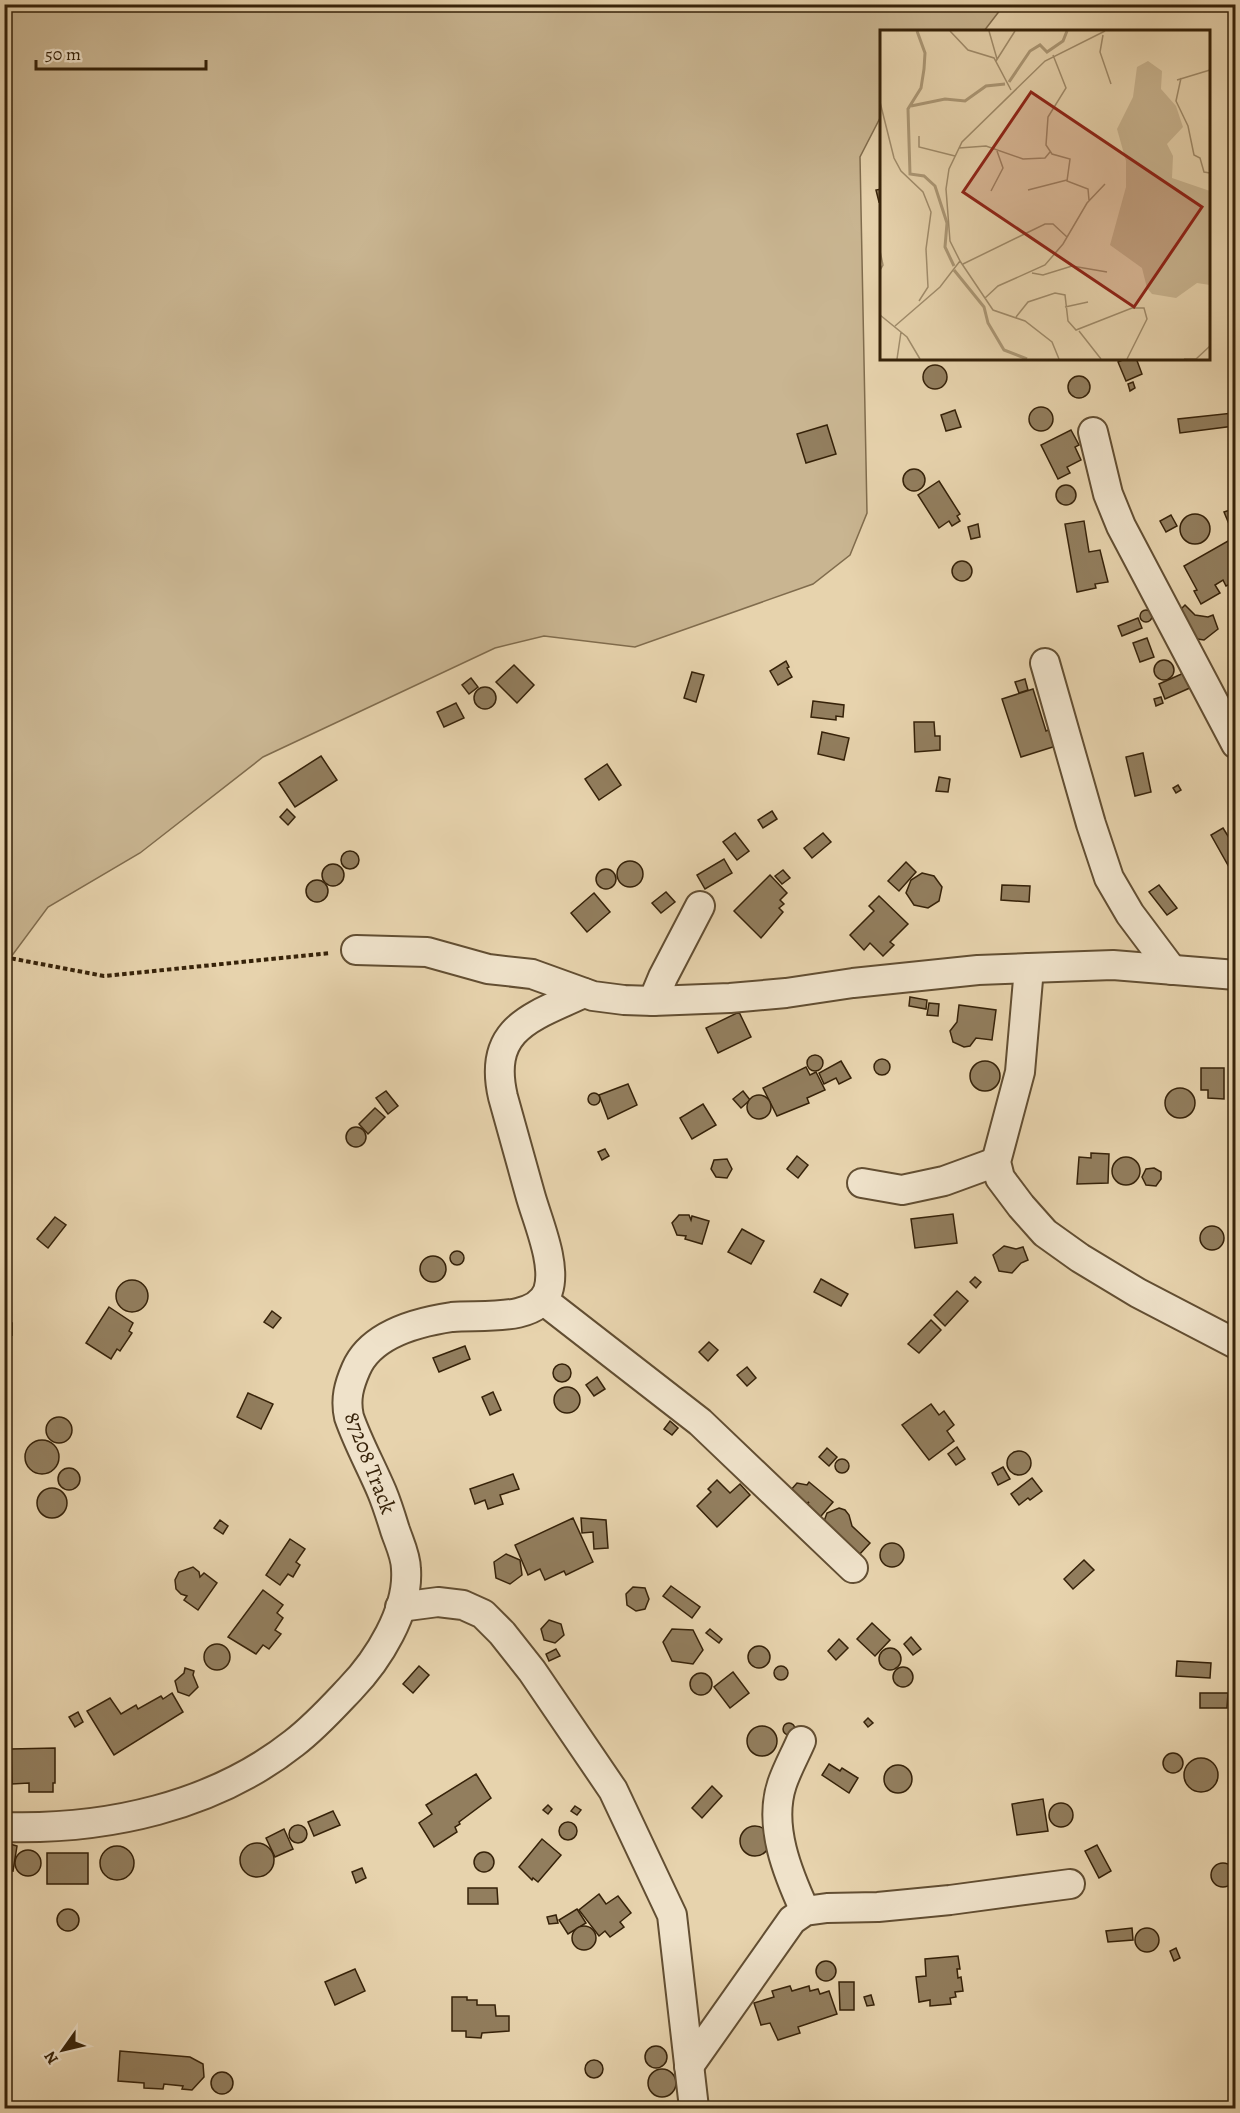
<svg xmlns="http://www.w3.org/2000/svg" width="1240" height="2113" font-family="Alegreya,serif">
<rect width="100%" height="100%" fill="#e7d3ad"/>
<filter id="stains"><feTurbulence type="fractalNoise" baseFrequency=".00333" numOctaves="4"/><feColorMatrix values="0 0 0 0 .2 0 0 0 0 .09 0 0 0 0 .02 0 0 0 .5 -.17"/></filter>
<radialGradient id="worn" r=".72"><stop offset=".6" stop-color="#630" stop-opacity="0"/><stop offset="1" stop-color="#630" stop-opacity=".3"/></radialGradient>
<path fill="#c9b591" stroke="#806c4d" stroke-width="1.5" d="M5,5H1004L984,31L882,32L881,116L860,157L867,513L850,555L813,584L635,647L544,636L495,648L263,757L140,853L48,907L5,965Z"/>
<g fill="#927e5e" stroke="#362209" stroke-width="1.5">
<path d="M882,189V201L879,202L876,190Z"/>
<path d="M1127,358H1136L1142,374L1126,381L1118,362Z"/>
<circle cx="935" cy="377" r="12"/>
<circle cx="1079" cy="387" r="11"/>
<path d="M1133,382L1135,388L1130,391L1128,384Z"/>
<circle cx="1041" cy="419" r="12"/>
<path d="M955,410L961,427L946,431L941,415Z"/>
<path d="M1233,413L1234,426L1180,433L1178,419Z"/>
<path d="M827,425L836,454L806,463L797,434Z"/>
<path d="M1071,430L1079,445L1075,447L1081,460L1067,467L1070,473L1058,479L1041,445Z"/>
<circle cx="914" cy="480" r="11"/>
<path d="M939,481L960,514L957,516L960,521L952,526L949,521L939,528L918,495Z"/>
<circle cx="1066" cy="495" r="10"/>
<path d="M1236,508V521L1229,524L1224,512Z"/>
<circle cx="1195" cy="529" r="15"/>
<path d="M1171,515L1177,526L1166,532L1160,521Z"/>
<path d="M1084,521L1089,552L1100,550L1108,582L1095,584L1096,588L1077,592L1065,524Z"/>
<path d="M978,524L980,537L971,539L968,527Z"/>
<path d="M1235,537L1236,581L1226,586L1223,580L1215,585L1220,593L1201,604L1194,591L1197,590L1184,566Z"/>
<circle cx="962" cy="571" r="10"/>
<path d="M1185,605L1195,615L1208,617L1213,615L1218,629L1204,640L1191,638L1175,615Z"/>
<circle cx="1146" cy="616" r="6"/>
<path d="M1138,618L1142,628L1122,636L1118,626Z"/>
<path d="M1147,638L1154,657L1140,662L1133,643Z"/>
<circle cx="1164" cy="670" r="10"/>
<path d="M786,661L789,667L787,668L792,677L778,685L770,671Z"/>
<path d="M514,665L534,685L517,703L496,682Z"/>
<path d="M692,672L704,675L696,702L684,698Z"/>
<path d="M1186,672L1192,687L1165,699L1159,684Z"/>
<path d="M471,678L478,687L469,694L462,685Z"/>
<path d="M1025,679L1028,690L1019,693L1015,682Z"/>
<circle cx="485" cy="698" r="11"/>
<path d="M1033,689L1046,731L1051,729L1056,746L1021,757L1002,699Z"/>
<path d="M1161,697L1163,703L1156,706L1154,699Z"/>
<path d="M813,701L844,705L843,717L836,716V720L811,717Z"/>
<path d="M456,703L464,718L444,727L437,712Z"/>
<path d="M914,722H934L935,736H940V750L915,752Z"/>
<path d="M822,732L849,738L844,760L818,754Z"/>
<path d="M1143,753L1151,792L1135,796L1126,757Z"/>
<path d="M321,756L337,780L295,807L279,783Z"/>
<path d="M607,764L621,785L599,800L585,779Z"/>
<path d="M939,777L950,779L948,792L936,791Z"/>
<path d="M1178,785L1181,790L1176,793L1173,788Z"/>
<path d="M287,809L295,817L288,825L280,817Z"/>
<path d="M772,811L777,819L763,828L758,820Z"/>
<path d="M1223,828L1236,849V863L1229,867L1211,835Z"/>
<path d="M735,833L749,851L737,860L723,842Z"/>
<path d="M823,833L831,842L812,858L804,848Z"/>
<circle cx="350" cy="860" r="9"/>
<path d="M724,859L732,873L705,889L697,875Z"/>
<circle cx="630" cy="874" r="13"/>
<path d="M906,862L916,872L899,891L888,881Z"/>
<circle cx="333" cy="875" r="11"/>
<circle cx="606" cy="879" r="10"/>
<path d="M783,870L790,878L782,884L775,876Z"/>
<path d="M922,873L934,876L942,887L939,901L928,908L914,905L906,893L911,880Z"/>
<path d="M770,875L787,893L780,900L784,904L779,908L783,912L761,938L734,911Z"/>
<circle cx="317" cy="891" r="11"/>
<path d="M1002,885L1030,886L1029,902L1001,900Z"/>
<path d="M1159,885L1177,908L1167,915L1149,892Z"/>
<path d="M666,892L675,902L661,913L652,903Z"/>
<path d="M594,893L610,912L587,932L571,913Z"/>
<path d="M879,896L908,924L890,942L894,945L883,956L870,943L864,950L850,935L874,911L869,906Z"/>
<path d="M910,997L927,1000L926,1009L909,1006Z"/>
<path d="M929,1003L939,1004L938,1016L927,1015Z"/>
<path d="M959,1005L996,1010L992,1040L976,1038L970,1046L964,1047L953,1042L950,1031L957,1022Z"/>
<path d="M739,1012L751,1037L718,1053L706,1028Z"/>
<circle cx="815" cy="1063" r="8"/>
<circle cx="882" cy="1067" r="8"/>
<path d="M841,1061L851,1078L839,1084L836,1078L824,1084L819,1073Z"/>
<circle cx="985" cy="1076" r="15"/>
<path d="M806,1067L810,1075L816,1072L825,1090L807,1098L809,1103L777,1116L763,1088Z"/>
<path d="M1201,1068H1224V1099L1208,1098V1090H1201Z"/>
<path d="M1235,1083H1236V1101L1231,1094L1232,1089Z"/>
<path d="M628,1084L637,1105L608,1119L599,1095Z"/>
<circle cx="1180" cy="1103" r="15"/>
<path d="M386,1091L398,1106L388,1114L376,1098Z"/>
<path d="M743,1091L750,1100L741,1108L733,1099Z"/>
<circle cx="594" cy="1099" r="6"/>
<circle cx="759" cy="1107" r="12"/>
<path d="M703,1104L716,1125L692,1139L680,1118Z"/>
<path d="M375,1108L385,1117L368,1134L359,1124Z"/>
<circle cx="356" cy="1137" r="10"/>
<path d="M605,1149L609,1156L602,1160L598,1152Z"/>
<path d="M1091,1153L1109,1154L1108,1183L1077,1184L1079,1157L1091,1158Z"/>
<path d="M797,1156L808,1165L798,1178L787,1169Z"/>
<circle cx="1126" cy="1171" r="14"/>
<path d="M727,1159L732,1169L727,1178L716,1177L711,1169L714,1160Z"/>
<path d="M1154,1168L1161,1172V1179L1156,1186L1146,1185L1142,1177L1146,1169Z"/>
<path d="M953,1214L957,1243L915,1248L911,1219Z"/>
<path d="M679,1215H689L691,1220L692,1216L709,1221L702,1244L685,1239L686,1236L677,1235L672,1223Z"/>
<path d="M55,1217L66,1225L48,1248L37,1239Z"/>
<circle cx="1212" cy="1238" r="12"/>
<path d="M742,1229L764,1241L751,1264L728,1252Z"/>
<path d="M1004,1246L1016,1249L1023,1247L1028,1260L1021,1263L1012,1273L999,1271L993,1255Z"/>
<circle cx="457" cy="1258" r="7"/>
<circle cx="433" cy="1269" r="13"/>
<path d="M975,1277L981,1282L976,1288L970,1282Z"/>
<path d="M821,1279L848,1294L841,1306L814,1292Z"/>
<circle cx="132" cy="1296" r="16"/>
<path d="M957,1291L968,1301L945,1326L934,1315Z"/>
<path d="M109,1307L133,1323L129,1331L132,1333L120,1351L117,1349L111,1359L86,1343Z"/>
<path d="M272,1311L281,1318L273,1328L264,1322Z"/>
<path d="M931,1320L941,1330L919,1353L908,1344Z"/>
<path d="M6,1323H12V1335L7,1334Z"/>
<path d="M709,1342L718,1350L708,1361L699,1352Z"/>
<path d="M465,1346L470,1359L439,1372L433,1358Z"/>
<circle cx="562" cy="1373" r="9"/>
<path d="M747,1367L756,1378L747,1386L737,1375Z"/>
<path d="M597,1377L605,1389L594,1396L586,1385Z"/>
<circle cx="567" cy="1400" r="13"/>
<path d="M493,1392L501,1410L490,1415L482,1397Z"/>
<path d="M248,1393L273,1404L261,1429L237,1417Z"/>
<path d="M931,1404L939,1415L944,1411L954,1425L947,1431L954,1441L929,1460L902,1425Z"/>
<circle cx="59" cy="1430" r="13"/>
<path d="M670,1421L678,1428L672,1435L664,1429Z"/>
<circle cx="42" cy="1457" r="17"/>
<path d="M957,1447L965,1459L956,1465L948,1454Z"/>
<path d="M827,1448L837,1457L829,1466L819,1457Z"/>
<circle cx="1019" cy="1463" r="12"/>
<circle cx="842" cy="1466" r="7"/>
<path d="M1003,1467L1010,1479L998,1485L992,1473Z"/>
<circle cx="69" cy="1479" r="11"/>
<path d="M513,1474L519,1489L500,1495L503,1504L488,1509L485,1500L475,1504L470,1489Z"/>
<path d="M1032,1478L1042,1491L1030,1500L1028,1498L1019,1505L1011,1494Z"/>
<path d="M717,1480L730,1493L740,1484L750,1495L717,1527L697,1506L711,1492L708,1489Z"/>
<path d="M809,1482L833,1502L816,1522L802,1511L809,1502L804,1505L790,1491L797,1483L807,1485Z"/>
<circle cx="52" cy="1503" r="15"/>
<path d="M839,1508L845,1510L849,1515L852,1526L870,1543L859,1555L823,1524L827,1513Z"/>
<path d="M573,1518L593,1562L566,1575L564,1571L545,1580L540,1569L528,1575L515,1545Z"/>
<path d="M581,1518L606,1520L608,1548L594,1549L593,1532L582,1533Z"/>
<path d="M220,1520L228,1526L223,1534L214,1528Z"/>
<path d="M290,1539L305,1549L296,1562L300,1565L293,1577L288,1574L280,1585L266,1575Z"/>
<circle cx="892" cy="1555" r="12"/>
<path d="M506,1554L520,1560L522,1575L510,1584L496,1578L494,1562Z"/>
<path d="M1084,1560L1094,1570L1073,1589L1064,1579Z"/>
<path d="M193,1567L199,1572L200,1577L204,1573L217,1583L198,1610L184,1600L187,1596L181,1594L176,1589L175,1580L179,1572Z"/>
<path d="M671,1586L700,1607L692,1618L663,1596Z"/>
<path d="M633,1587L645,1588L649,1599L645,1609L636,1611L627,1605L626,1594Z"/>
<path d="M263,1590L283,1605L277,1613L283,1618L275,1630L281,1634L269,1649L263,1645L256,1654L228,1637Z"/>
<path d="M549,1620L561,1624L564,1635L555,1643L544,1640L541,1629Z"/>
<path d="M872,1623L890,1640L875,1656L857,1639Z"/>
<path d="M672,1629L693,1630L703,1650L693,1664L672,1661L663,1642Z"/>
<path d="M710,1629L722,1639L719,1643L706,1633Z"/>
<path d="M911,1637L921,1649L913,1655L904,1644Z"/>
<path d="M839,1639L848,1648L836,1660L828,1651Z"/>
<circle cx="217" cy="1657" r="13"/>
<circle cx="759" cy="1657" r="11"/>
<circle cx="890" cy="1659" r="11"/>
<path d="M556,1649L560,1656L549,1661L546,1654Z"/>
<path d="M1177,1661L1211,1663L1210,1678L1176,1676Z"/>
<circle cx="781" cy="1673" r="7"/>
<path d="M419,1666L429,1675L413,1693L403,1684Z"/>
<circle cx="903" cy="1677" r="10"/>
<path d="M185,1668L194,1671L193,1675L198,1687L189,1696L178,1692L175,1681L184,1673Z"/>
<path d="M733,1672L749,1693L730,1708L714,1687Z"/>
<circle cx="701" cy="1684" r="11"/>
<path d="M172,1693L183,1712L114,1755L87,1711L110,1698L121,1714L136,1705L138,1709L161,1696L163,1699Z"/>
<path d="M1200,1693H1228L1227,1708H1200Z"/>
<path d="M78,1712L83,1722L75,1727L69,1717Z"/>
<path d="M868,1718L873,1723L868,1727L864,1722Z"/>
<circle cx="789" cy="1729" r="6"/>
<circle cx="762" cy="1741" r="15"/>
<path d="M55,1748V1783H53V1792H29V1783L12,1784L11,1749Z"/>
<circle cx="1173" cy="1763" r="10"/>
<path d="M4,1754L11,1763L10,1769L4,1775Z"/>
<circle cx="1201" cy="1775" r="17"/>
<path d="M829,1764L840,1771L842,1768L858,1778L849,1793L822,1775Z"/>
<circle cx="898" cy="1779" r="14"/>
<path d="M476,1774L491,1798L459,1822L460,1824L455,1827L457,1832L434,1847L419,1823L432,1814L426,1805Z"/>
<path d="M712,1786L722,1796L702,1818L692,1808Z"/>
<path d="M1043,1799L1048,1831L1017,1835L1012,1804Z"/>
<circle cx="1061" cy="1815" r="12"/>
<path d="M548,1805L552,1809L548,1814L543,1810Z"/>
<path d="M575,1806L581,1810L577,1815L571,1811Z"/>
<path d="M333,1811L340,1825L314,1836L308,1822Z"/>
<circle cx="568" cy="1831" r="9"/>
<circle cx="298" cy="1834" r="9"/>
<circle cx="755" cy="1841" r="15"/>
<path d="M284,1829L293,1849L275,1857L266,1838Z"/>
<path d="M542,1839L561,1855L538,1882L533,1878L532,1880L519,1867Z"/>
<circle cx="257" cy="1860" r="17"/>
<path d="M10,1844L17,1846L13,1871L4,1869L5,1854H8Z"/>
<path d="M1097,1845L1111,1871L1099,1878L1085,1851Z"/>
<circle cx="117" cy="1863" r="17"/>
<circle cx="28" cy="1863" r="13"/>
<circle cx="484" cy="1862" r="10"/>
<rect x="47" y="1853" width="41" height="31"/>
<circle cx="1223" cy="1875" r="12"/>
<path d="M362,1868L366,1878L356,1883L352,1872Z"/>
<path d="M468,1888H497L498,1904H468Z"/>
<path d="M599,1894L606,1904L618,1896L631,1913L620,1922L624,1927L610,1937L605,1931L599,1936L579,1910Z"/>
<circle cx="68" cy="1920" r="11"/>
<path d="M577,1909L586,1923L568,1934L559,1920Z"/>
<path d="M556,1915L558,1923L549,1924L547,1917Z"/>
<circle cx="584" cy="1938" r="12"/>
<path d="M1132,1928L1133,1940L1108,1942L1106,1931Z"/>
<circle cx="1147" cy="1940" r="12"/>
<path d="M1176,1948L1180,1958L1174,1961L1170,1951Z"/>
<path d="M958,1956L960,1969H957L958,1978L961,1977L963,1991L955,1992L956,1997L950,1998L951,2004L930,2006V2000L919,2002L916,1977L926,1976L925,1959Z"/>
<circle cx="826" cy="1971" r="10"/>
<path d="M355,1969L365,1991L335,2005L325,1982Z"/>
<path d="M839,1982H854V2010H840Z"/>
<path d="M790,1986L792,1991L809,1986L810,1991L818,1989L820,1994L829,1991L837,2014L798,2027L800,2033L778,2040L770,2023L761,2025L754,2003L774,1997L772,1991Z"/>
<path d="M871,1995L874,2005L867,2006L864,1997Z"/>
<path d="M452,1997H467V2000H477V2005H495L496,2016H509V2031L482,2033L481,2038L466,2037V2031H452Z"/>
<circle cx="656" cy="2057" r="11"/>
<path d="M120,2051L190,2057L203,2064L204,2077L192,2090L182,2089L183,2086L164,2084L163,2089L144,2088V2083L118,2081Z"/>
<circle cx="594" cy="2069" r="9"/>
<circle cx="662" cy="2083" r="14"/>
<circle cx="222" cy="2083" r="11"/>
</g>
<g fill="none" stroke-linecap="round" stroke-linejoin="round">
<g stroke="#624e32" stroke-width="32">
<g id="minor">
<path d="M1093,432L1108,494L1121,526L1236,744"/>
<path d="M1045,663L1091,824L1109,878L1130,914L1172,970"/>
<path d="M356,950L427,952L488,969L532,974L593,996L624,1000L653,1001L730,998L786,993L853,983L978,970L1029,968L1113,965L1236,975"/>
<path d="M1029,968L1020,1072L996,1162L1000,1178L1021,1206L1045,1233L1080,1258L1138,1293L1236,1344"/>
<path d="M653,1001L663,977L700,906"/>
<path d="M862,1183L902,1190L944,1181L996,1162"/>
<path d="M543,1300L700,1422L853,1568"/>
<path d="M400,1607L438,1602L463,1605L483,1614L502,1633L532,1671L613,1790L672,1915L694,2108"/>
<path d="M801,1741C795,1755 787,1769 782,1784C768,1826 788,1874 805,1911"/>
<path d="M4,1827C106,1830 213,1807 294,1743C315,1727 332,1708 350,1689C378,1660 409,1611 406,1569C406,1556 399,1542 395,1530C391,1517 387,1504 382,1492C371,1466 358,1443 349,1417C345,1399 349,1385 356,1369C371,1334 418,1322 452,1317C479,1314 536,1323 548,1291C557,1264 537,1220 530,1194C521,1162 512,1129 503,1097C487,1028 532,1017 584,993"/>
<path d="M689,2066L792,1920L805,1911L827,1908L878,1907L950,1900L1070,1884"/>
</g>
</g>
<path stroke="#362209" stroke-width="4" stroke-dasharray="4.5 3" stroke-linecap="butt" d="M4,957L104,976L331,953"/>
<use href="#minor" stroke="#efe2ca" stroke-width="28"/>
</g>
<g text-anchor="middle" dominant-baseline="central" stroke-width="6" stroke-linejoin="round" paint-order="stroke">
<g font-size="22" fill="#362209" stroke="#efe2ca">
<text transform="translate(370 1463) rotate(69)">87208 Track</text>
</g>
</g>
<g transform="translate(880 30)">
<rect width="330" height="330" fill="#e7d3ad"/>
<path d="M268,31L282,41L281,59L296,76L303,97L287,114L293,126L292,148L330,161V255L317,253L296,268L272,264L267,258L262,238L230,215L246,157V131L237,99L253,67L257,37Z" fill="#c9b591"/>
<path fill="none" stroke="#ab9775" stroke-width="3" d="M37,1L45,23L44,39L41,58L28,79L30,144L44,146L55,156L67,193L65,217L74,236M129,52L150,21L160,15L167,22L183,11L187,1M31,76L65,69L85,71L106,56L125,54M74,240L104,277L108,293L124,320L147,329"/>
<path fill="none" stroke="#a08c6b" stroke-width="1.5" d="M70,1L88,20L114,28L131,60M109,1L117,29M223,5L220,22L231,54M173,25L186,58L168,87L166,115L172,124L190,129L187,151L208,159L209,170M116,31L135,1M301,48L296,71L308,96L314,125L320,128L324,142L330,143M297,50L330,40M0,72L14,128L21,141L43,162L51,182L46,219L48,257L39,271M39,106V117L75,126M79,118L106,116L143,129L165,128L170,122M148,160L187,150M111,161L123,138L117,121M0,221L3,235L0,240M80,231L113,280L145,291L172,312L179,329M83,234L165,194H173L187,207M152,243L163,245L192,236L227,242M105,268L118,256L165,235L183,214L207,173L225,154M185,277L208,272M0,285L27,307L40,329M136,287L148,272L175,263L185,265L188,291L196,300L252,278H264L267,289L247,329M15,296L60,257L80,231L70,211L66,159L69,139L82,112L165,31L225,1M199,301L221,329M17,329L21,302M304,329H316L330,316"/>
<path fill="#8f2418" fill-opacity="0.15" stroke="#8f2418" stroke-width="3" d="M151,62L322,177L254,277L83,162Z"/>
<rect width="330" height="330" fill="none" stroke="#362209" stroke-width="3"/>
</g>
<rect width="1240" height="2113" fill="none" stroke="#e7d3ad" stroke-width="24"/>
<rect x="6" y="6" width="1228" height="2101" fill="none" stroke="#362209" stroke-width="3"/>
<rect x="12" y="12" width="1216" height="2089" fill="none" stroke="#362209" stroke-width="1.5"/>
<g transform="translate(63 2050) rotate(236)" stroke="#efe2ca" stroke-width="4.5" paint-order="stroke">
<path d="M0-4.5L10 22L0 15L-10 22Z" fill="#362209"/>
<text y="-9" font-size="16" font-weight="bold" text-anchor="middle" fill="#362209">N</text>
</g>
<path d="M36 60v9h170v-9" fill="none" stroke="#362209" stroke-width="3"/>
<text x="45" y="60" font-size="18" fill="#362209" stroke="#efe2ca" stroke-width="4.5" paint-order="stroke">50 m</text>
<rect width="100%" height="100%" filter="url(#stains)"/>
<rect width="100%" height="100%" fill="url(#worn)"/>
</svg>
